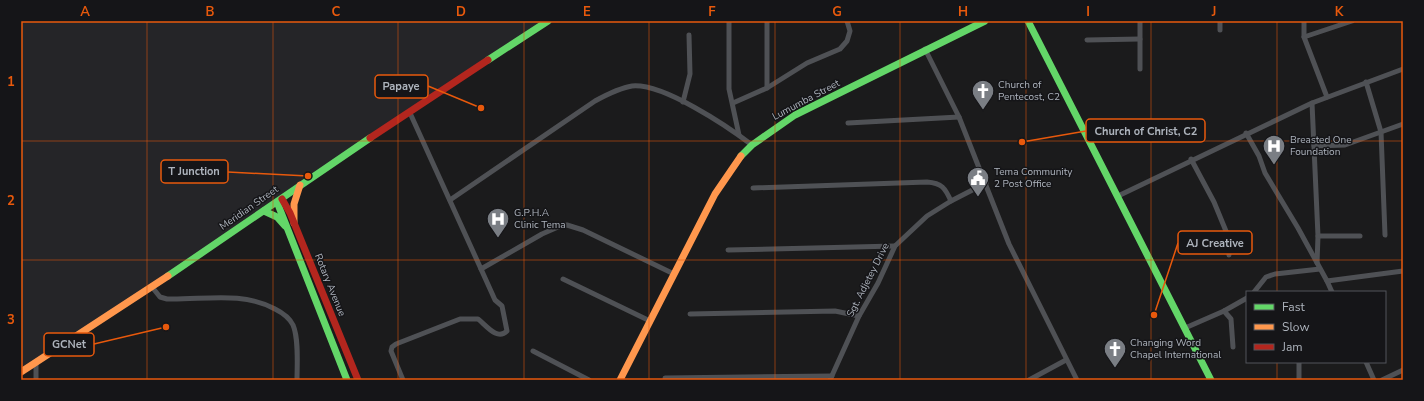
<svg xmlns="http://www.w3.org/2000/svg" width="1424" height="401" font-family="'Nunito Sans',sans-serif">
<rect width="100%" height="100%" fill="#1b1b1c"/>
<path fill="#252528" d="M21,21H551L21,373Z"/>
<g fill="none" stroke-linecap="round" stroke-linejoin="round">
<g stroke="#4f5155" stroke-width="5">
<path d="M729,21V89L739,135"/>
<path d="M767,21V88"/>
<path d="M1220,21V30"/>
<path d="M1304,21V37L1327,97"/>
<path d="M1304,37L1352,21"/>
<path d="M1087,40L1140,39"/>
<path d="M925,49L959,117L1009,244L1077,380"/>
<path d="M1140,69V21"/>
<path d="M1366,82L1381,132L1385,235"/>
<path d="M683,102L690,74L689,35"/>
<path d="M733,103L767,88L807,63L840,49L847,41L850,31L847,21"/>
<path d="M1312,103L1318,236L1317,263"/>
<path d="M410,113L481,269L542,234L558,227L567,225L583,230L674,274"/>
<path d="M848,123L959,117"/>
<path d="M1246,133L1259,156L1265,173L1298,228L1327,281L1403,271"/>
<path d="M1314,146L1345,145L1403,124"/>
<path d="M1191,159L1214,202L1228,236L1229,255"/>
<path d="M753,188L927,182C942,183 945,188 951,201"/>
<path d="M1118,196L1312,103L1403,69"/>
<path d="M450,200L595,101C606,95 619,88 632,86C663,83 727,126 752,145"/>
<path d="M1318,236H1360"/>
<path d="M728,250L895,246"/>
<path d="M563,279L650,321"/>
<path d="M1327,281L1332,292"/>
<path d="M152,287L160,297L167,299C204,300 242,291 275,309C283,313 289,317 293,325C299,339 297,365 297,380"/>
<path d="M1254,292L1266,277L1275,274L1320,269"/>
<path d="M1224,311L1231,319L1233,347"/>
<path d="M690,314L835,311L859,316"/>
<path d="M1185,328L1224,311L1247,298"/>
<path d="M533,351L589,380"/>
<path d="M36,362V380"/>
<path d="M1299,362V380"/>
<path d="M1366,362L1374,380"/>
<path d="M665,378L832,376"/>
<path d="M403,380L391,351L392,347L396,344L460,319H478C486,325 497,341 507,331L502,306L495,300L481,269"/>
<path d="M830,380L859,316L878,283L895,246L927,216L951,201L986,183"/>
<path d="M1029,380L1066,360"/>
<path d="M1382,380L1403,370"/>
</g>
<g stroke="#63d668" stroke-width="7">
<path d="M1028,21L1211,380"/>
<path d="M488,60L548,21"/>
<path d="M741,156L752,145L795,115L985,21"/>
<path d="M277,202L347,380"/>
<path d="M264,211L277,217L285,226"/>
<path d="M168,276L370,138"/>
</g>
<g stroke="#ff974d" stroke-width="7">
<path d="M294,223V204L300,185"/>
<path d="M21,372L168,276"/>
<path d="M620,380L715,194L741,156"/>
</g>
<g stroke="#b3261e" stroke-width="7">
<path d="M370,138L488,60"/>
<path d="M282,199L290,213L358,380"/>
</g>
</g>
<path fill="none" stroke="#e8590c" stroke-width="1" stroke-opacity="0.55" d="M147,21V380M273,21V380M398,21V380M524,21V380M649,21V380M775,21V380M900,21V380M1026,21V380M1151,21V380M1277,21V292M21,141H1403M21,260H1403M1277,362V380"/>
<defs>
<g id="church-pin" transform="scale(1.15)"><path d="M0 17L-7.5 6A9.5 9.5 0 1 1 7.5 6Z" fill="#7a7e84" stroke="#151518"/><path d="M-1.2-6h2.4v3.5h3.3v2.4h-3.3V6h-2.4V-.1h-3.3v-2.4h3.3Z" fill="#fff"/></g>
<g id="hospital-pin" transform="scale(1.15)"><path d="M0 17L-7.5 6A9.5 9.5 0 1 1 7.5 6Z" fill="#7a7e84" stroke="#151518"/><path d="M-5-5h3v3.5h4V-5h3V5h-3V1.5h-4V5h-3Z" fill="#fff"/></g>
<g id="civic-pin" transform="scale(1.15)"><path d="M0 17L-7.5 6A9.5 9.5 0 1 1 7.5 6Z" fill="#7a7e84" stroke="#151518"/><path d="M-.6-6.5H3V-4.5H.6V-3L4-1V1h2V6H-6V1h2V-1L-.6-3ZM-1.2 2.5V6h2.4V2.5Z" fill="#fff"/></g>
</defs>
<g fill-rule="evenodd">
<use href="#church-pin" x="983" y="91"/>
<use href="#hospital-pin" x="1274" y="146"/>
<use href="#civic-pin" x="978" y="178"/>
<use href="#hospital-pin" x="498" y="219"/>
<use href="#church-pin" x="1115" y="349"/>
</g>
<g text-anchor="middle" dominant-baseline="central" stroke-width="3" stroke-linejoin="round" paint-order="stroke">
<g font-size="10" fill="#adb3bc" stroke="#151518" text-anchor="start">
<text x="998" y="85">Church of<tspan x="998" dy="12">Pentecost, C2</tspan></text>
<text x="1290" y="140">Breasted One<tspan x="1290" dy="12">Foundation</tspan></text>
<text x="994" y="172">Tema Community<tspan x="994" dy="12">2 Post Office</tspan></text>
<text x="514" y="213">G.P.H.A<tspan x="514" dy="12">Clinic Tema</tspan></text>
<text x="1130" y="343">Changing Word<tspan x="1130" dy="12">Chapel International</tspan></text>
</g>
<g font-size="10" fill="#adb3bc" stroke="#151518">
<text transform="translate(806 100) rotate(-28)">Lumumba Street</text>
<text transform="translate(249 208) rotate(-35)">Meridian Street</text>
<text transform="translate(868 280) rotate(-63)">Sgt. Adjetey Drive</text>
<text transform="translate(330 285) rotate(68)">Rotary Avenue</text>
</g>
</g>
<path fill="none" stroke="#e8590c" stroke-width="1.5" d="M481 108L428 86M1022 142L1086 131M308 176L228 172M1154 315L1178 243M166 327L94 344"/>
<g fill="#e8590c" stroke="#151518" stroke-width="1.5">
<circle cx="481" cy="108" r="4"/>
<circle cx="1022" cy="142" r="4"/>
<circle cx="308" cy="176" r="4"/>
<circle cx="1154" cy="315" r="4"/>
<circle cx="166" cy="327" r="4"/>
</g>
<g fill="#151518" stroke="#e8590c" stroke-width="1.5">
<rect x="375" y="75" width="53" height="23" rx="4"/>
<rect x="1086" y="119" width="119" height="23" rx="4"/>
<rect x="161" y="160" width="67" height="23" rx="4"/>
<rect x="1178" y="231" width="74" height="23" rx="4"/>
<rect x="44" y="333" width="50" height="23" rx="4"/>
</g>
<g font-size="11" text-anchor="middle" font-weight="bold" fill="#adb3bc">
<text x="401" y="90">Papaye</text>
<text x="1146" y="135">Church of Christ, C2</text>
<text x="194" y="175">T Junction</text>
<text x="1215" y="247">AJ Creative</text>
<text x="69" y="348">GCNet</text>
</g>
<rect width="1424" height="401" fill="none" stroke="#151518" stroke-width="44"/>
<rect x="1246" y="291" width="140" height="72" fill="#151518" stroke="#52545a"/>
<rect x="1254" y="304" width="20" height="6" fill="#63d668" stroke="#52545a"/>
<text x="1282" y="311" font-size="12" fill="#adb3bc">Fast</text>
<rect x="1254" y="324" width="20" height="6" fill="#ff974d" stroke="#52545a"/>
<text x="1282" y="331" font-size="12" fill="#adb3bc">Slow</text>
<rect x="1254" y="344" width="20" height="6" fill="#b3261e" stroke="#52545a"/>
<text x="1282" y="351" font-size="12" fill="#adb3bc">Jam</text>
<rect x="22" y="22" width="1380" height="357" fill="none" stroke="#e8590c" stroke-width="1.5"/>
<g font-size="13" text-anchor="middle" font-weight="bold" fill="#e8590c">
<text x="85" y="16">A</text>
<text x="210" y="16">B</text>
<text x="336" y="16">C</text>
<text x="461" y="16">D</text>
<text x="587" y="16">E</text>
<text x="712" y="16">F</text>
<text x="837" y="16">G</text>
<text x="963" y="16">H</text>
<text x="1088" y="16">I</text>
<text x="1214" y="16">J</text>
<text x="1339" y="16">K</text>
<text x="11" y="86">1</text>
<text x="11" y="205">2</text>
<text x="11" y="324">3</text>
</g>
</svg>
